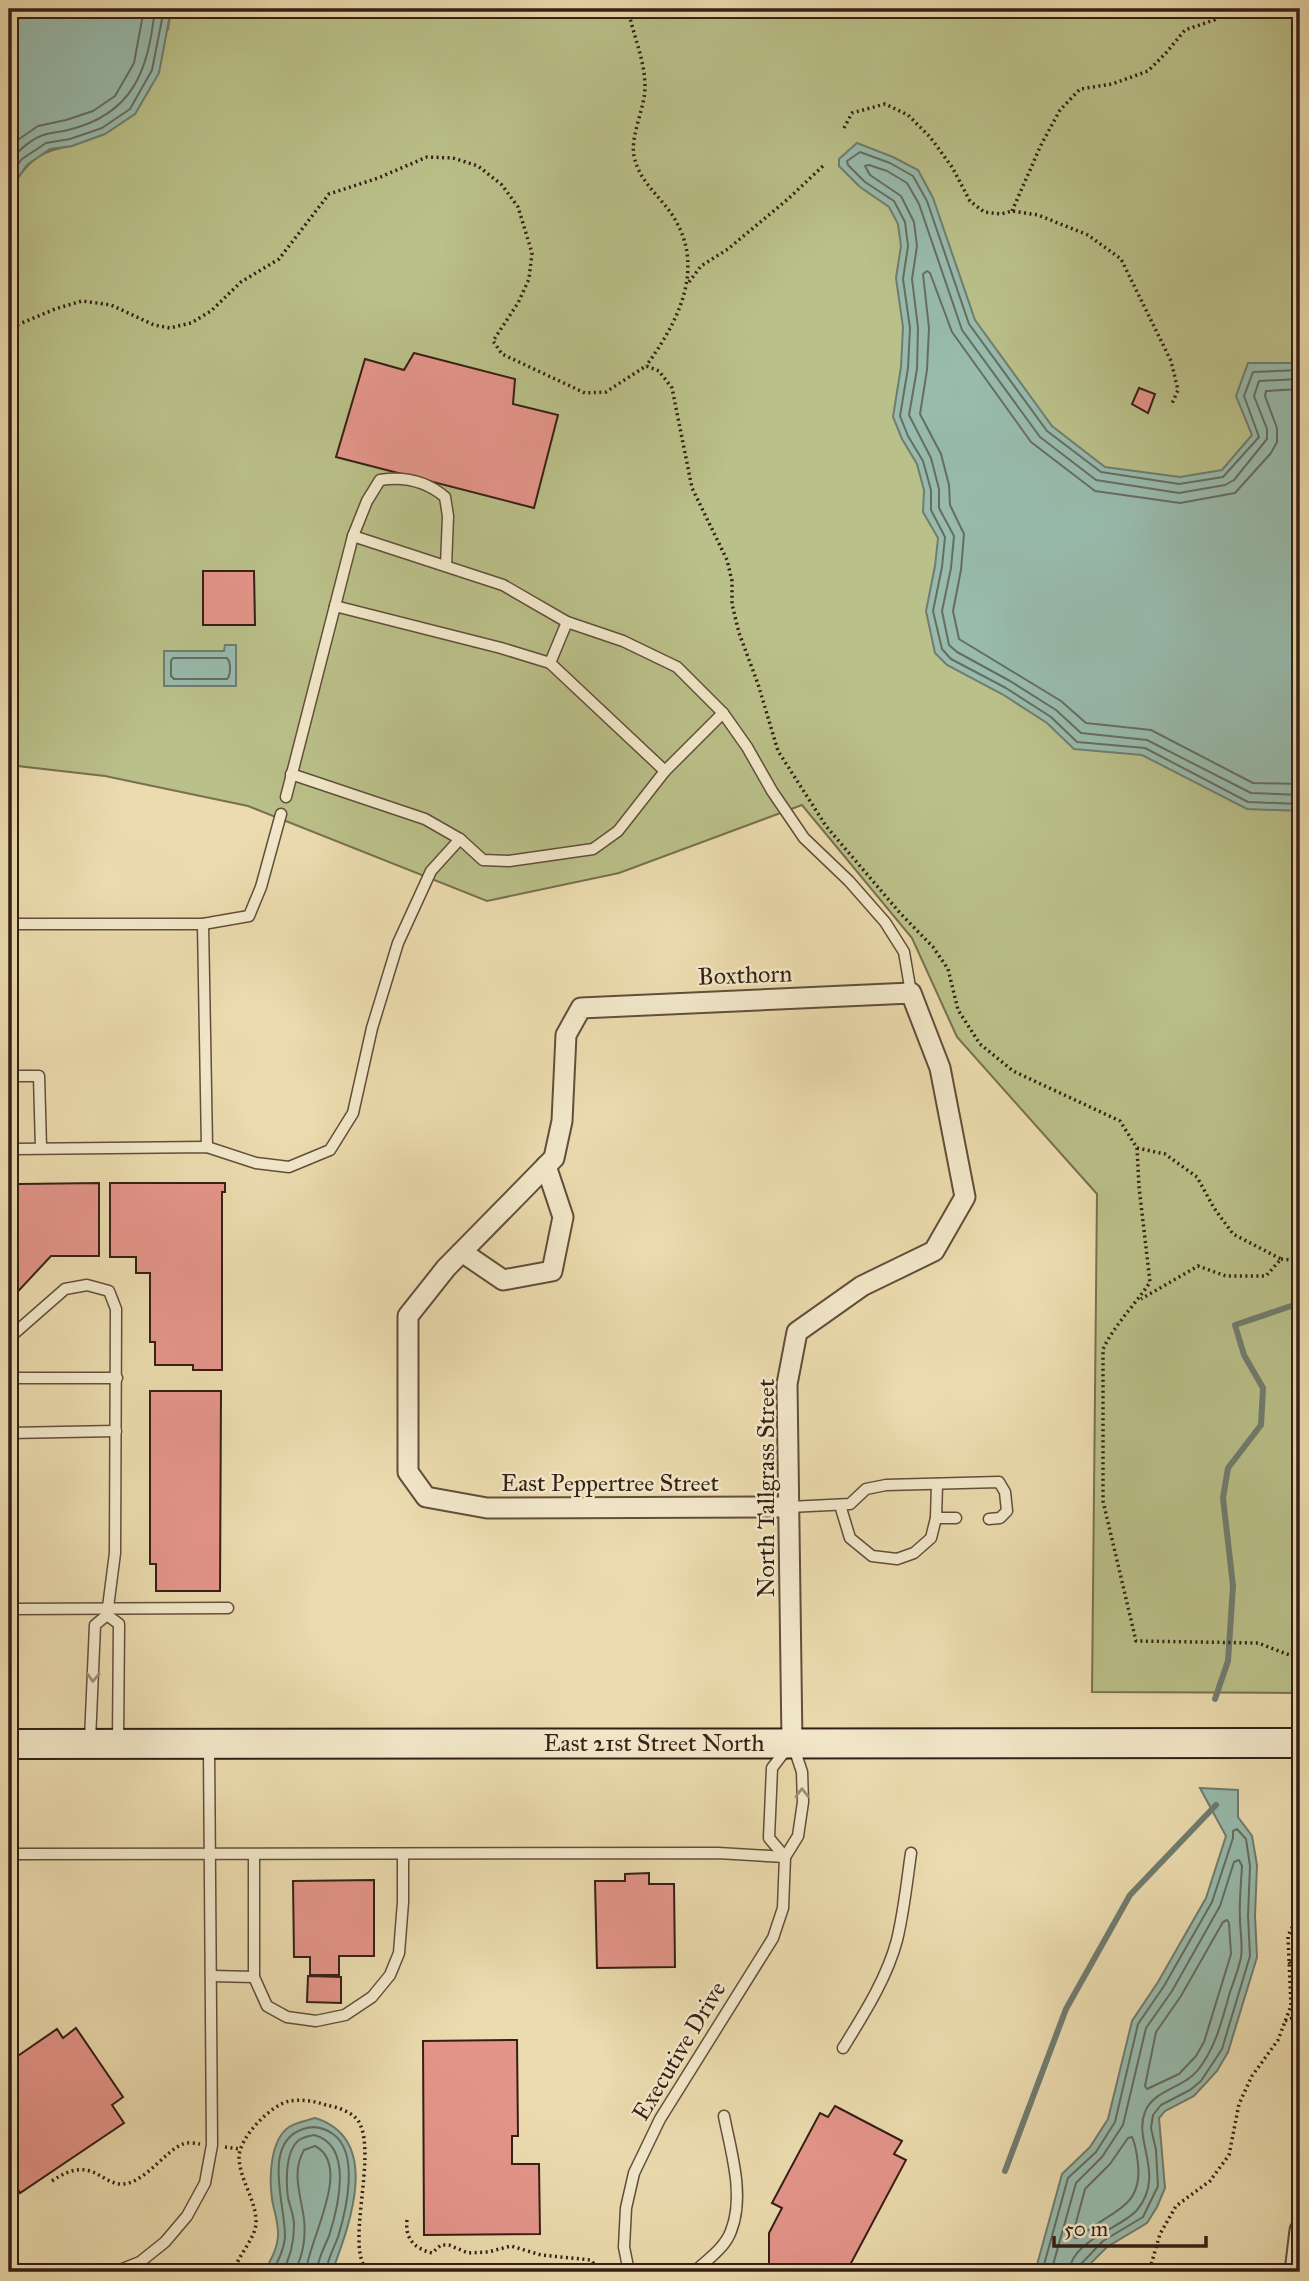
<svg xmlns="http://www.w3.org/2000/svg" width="1309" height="2281" font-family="'IM FELL Great Primer',serif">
<rect width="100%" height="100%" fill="#ebdbae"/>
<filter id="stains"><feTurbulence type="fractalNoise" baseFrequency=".00286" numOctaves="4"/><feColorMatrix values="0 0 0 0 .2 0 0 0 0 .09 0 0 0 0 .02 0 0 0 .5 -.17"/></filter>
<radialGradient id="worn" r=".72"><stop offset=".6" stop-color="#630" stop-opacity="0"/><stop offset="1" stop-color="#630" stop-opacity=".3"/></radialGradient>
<path fill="#bac089" stroke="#78704f" stroke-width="2" d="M171,9H1300V1693L1092,1692L1097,1194L957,1037L912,938L802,805L619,873L487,901L248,806L105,776L9,765V183L15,182C31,158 43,150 72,146L168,29Z"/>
<g fill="#98bbad" stroke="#707d70" stroke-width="2">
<path d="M9,9H171L159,73L135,114L105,134L72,146L50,149L27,165L15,182L9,183Z"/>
<path d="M857,143L893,157L918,170L933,198L975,320L1052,426L1105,467L1180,477L1222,470L1252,435L1236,396L1248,363H1300V811L1247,809L1142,755L1074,749L1047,723L1002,694L947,665L935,653L926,611L935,566L938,538L923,512L924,490L917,464L902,439L893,417L901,367L903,327L896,278L901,246L898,224L889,207L860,187L839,166V159Z"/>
<path d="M225,645H236V686H164V651H224Z"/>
<path d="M1200,1788L1238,1790V1817L1252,1836L1257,1865L1255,1916L1257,1957L1228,2052L1217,2071L1194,2096L1165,2111L1159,2118L1165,2188L1157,2207L1147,2223L1107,2247L1082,2272H1035L1062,2174L1090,2147L1108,2119L1132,2021L1158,1982L1206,1898L1226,1836Z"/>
<path d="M315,2118C383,2139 349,2226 332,2272H264C270,2261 277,2250 278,2237C279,2223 274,2212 272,2199C269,2178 270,2140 289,2127C297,2122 306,2121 315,2118Z"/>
</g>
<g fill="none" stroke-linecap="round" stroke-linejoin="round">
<g stroke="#666d61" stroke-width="2">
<path d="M9,146L38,126L66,120L93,111L115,96L134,63L144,9"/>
<path d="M9,163C17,151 33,137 47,134C54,132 61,132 68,130C134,114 148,70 155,9"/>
<path d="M9,176L22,159L46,143L70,139L102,128L130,109L152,70L164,9"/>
<path d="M1300,370L1253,372L1244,396L1259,437L1223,477L1179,484L1101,472L1047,431L969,324L927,201L913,176L890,163L860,152L847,161L848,165L865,182L894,201L905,222L908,246L903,279L910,328L908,368L900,416L908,436L923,461L931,490V510L945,537L942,567L933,611L942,649L951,659L1006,688L1051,717L1077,742L1145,748L1248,802L1300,804"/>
<path d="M1300,379L1259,381L1254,396L1267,429V439L1234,480L1225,485L1179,493L1096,480L1040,437L962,330L919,204L907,183L887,171L869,165L865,166L870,175L901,196L914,222L917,246L912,279L918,328L917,369L909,415L931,458L939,489V508L954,536L951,568L942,611L949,645L957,652L1010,681L1056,710L1081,733L1147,740L1251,793L1300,795"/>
<path d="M1300,389L1266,391L1265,396L1277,428V442L1271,453L1235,493L1180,503L1095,491L1031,442L952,332L930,273L927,271L923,274L929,328L927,370L920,414L941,454L949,485L950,505L964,534L961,570L953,611L959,639L1061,701L1086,723L1151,730L1253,783L1300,784"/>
<path d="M227,658C231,662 231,675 227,679H174L171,676V661L173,658Z"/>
<path d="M1227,1920L1229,1923L1231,1954L1204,2042L1196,2056L1179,2074L1147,2089L1145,2086L1156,2032L1181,1996L1223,1922Z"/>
<path d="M1132,2137C1136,2145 1137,2155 1138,2164C1143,2211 1106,2211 1079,2238H1075L1073,2234L1085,2189L1110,2164L1128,2138Z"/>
<path d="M272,2272C278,2261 284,2250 285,2237C286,2207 261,2143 303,2129C314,2125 323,2127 333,2134C360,2153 346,2211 338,2237C334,2248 327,2260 326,2272"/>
<path d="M282,2272C291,2257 294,2242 294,2225C294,2215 290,2207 288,2198C286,2182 285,2151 299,2140C303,2137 309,2136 314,2135C354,2145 338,2208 329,2236C324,2248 317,2260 317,2272"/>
<path d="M294,2272C303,2257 306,2237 304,2219C301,2196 291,2172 304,2150L315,2146C354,2166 307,2243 306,2272"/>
<path d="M1042,2272L1068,2178L1096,2152L1115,2122L1138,2024L1164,1986L1212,1902L1233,1838V1831L1237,1829L1246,1839L1250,1866L1248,1916L1250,1956L1222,2049L1201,2081L1190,2090L1161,2105L1153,2115L1151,2128L1156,2150L1158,2186L1143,2217L1103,2241L1080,2265L1078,2272"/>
<path d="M1051,2272L1076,2183L1102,2157L1123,2125L1146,2028L1172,1991L1220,1906L1234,1862L1239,1860L1242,1866C1241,1884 1239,1902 1240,1919C1240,1931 1243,1945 1241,1957C1239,1968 1234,1981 1230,1992C1222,2020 1216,2047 1198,2070C1184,2088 1153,2090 1145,2112C1133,2141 1166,2175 1137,2210C1122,2228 1071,2240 1069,2272"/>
</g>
<g stroke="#707d70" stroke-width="6">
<path d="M1215,1699L1228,1661L1233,1586L1223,1498L1228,1468L1261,1425L1263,1388L1244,1355L1235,1325L1300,1303"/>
<path d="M1005,2171L1066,2009L1130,1895L1216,1805"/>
</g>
</g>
<g fill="#e4958a" stroke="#351f15" stroke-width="2">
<path d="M414,353L515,379L513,404L558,415L534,508L336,457L365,359L404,370Z"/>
<path d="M1139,388L1155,394L1148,413L1132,404Z"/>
<path d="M203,571H254L255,625H203Z"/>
<path d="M99,1183V1256H51L9,1301V1195L19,1184Z"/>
<path d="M110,1183H225V1192H222V1370H193V1365H155V1342H150V1273H136V1257H110Z"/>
<path d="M150,1391H221L220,1591H156V1564H150Z"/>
<path d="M649,1873V1884H674L675,1967L597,1968L595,1881H625V1874Z"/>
<path d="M374,1880V1956H339V1975H310V1957H294L293,1881Z"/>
<path d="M308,1976L341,1977V2003L307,2002Z"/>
<path d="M76,2028L123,2097L112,2105L124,2123L20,2193L9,2176V2062L57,2029L63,2038Z"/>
<path d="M517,2040L518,2136H512V2164H539L540,2234L424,2235L423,2041Z"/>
<path d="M835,2106L902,2141L894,2154L906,2160L850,2265V2272H754V2267H769V2233L782,2208L772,2203L820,2113L828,2117Z"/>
</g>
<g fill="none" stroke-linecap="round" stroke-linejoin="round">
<g stroke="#624e3b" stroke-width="13">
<g id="lane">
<path d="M353,536L367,501L380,480C405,476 426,481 445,497L448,516L446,566"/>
<path d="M335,606L501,648L550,663L567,622"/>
<path d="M550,663L665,771"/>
<path d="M291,774L425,819L460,839L483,860L509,861L593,849L618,831L665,771L723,713"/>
<path d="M286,797L353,536L503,585L567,622L623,641L677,667L723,713L747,747L772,791L804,838L849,881L885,922L904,952L911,993"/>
<path d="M9,924H203L249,916L261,887L281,814"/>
<path d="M203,924L207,1147"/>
<path d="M9,1076H39L41,1148"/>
<path d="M9,1147L15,1149L207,1147L256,1163L289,1167L330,1150L353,1113L372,1028L398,943L431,871L460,839"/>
<path d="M9,1338L65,1289L87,1285L109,1291L116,1309L115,1553L107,1615L95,1625L90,1740"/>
<path d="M9,1378H117"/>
<path d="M9,1433L116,1431"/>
<path d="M937,1484L936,1518H956"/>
<path d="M840,1505L850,1538L872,1556L897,1559L914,1553L931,1538L936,1518"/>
<path d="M789,1507L850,1504L866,1489L886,1485L999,1482L1005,1492L1007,1511L1000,1518L989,1519"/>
<path d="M9,1609L228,1608"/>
<path d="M107,1615L119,1624L118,1742"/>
<path d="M9,1854L718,1853L785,1857"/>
<path d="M254,1855V1977L267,2006L287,2017L316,2021L345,2015L372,1997L390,1975L399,1953L403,1902V1855"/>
<path d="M211,1976L254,1977"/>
<path d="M843,2048C864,2014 887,1978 897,1940C904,1911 907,1881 911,1853"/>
<path d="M115,2272L140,2262L165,2242L187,2216L205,2183L212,2145L209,1748"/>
<path d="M629,2272L624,2247L626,2208L634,2173L660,2119L773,1938L783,1908L785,1857L798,1836L803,1802L802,1772L792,1742L772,1768L769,1838L785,1857"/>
<path d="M694,2272C706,2261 725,2248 731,2231C745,2196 731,2152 724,2116"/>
</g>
</g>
<g stroke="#624e3b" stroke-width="23">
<g id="street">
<path d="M462,1252L503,1280L552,1271L563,1217L546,1166"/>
<path d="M789,1507L487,1508L426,1497L408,1472V1316L446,1268L554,1158L562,1121L566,1035L581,1008L911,993L940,1068L965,1197L934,1251L862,1286L797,1332L787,1384L792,1742"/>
<path d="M1295,2272L1300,2230"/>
</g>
</g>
<g stroke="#351f15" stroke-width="32">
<path id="secondary" d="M9,1744L1300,1743"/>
</g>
<g stroke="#351f15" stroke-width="3.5" stroke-dasharray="2 3.5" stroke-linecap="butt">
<path d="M628,9C633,35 645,60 645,87C645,108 630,136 634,156C640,185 664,198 677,223C704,273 676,325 646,366"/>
<path d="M844,128L852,113L885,104L908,115L930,137L952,167L970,201L984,212L1001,214L1012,211L1038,215L1088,235L1121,259L1171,361L1178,390L1171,406"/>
<path d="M1012,211L1041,145L1060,110L1080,89L1112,84L1148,71L1166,53L1185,30L1214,20L1229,9"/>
<path d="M689,282L701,266L728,249L788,199L824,165"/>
<path d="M9,332L17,325L55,309L82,301L111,305L154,325L170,328L191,323L211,311L241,282L279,259L329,194L378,178L427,157L453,158L478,166L502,185L518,207L532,253L529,279L518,303L493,341L502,354L585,393L606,392L646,366L659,371L672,388L692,488L727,560L732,581V604L739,633L758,684L778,751L826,826L900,913L933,947L948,969L958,1010L980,1044L1013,1071L1120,1121L1137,1148L1139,1187L1150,1282C1135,1305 1115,1324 1103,1349V1501L1136,1641L1258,1643L1300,1659"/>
<path d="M1137,1148L1165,1154L1197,1177L1214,1208L1233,1234L1281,1259L1266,1276H1226L1198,1266L1141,1299"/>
<path d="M1281,1259L1300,1261"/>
<path d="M1289,1962L1300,1977"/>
<path d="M1285,2021L1300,2015"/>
<path d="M225,2147L240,2149"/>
<path d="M52,2181C95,2151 102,2191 129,2183C150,2176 167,2150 183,2144C187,2142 195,2143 200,2144"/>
<path d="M407,2220C405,2239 414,2248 432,2253L441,2245H449L468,2253L488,2252L511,2246L541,2255L591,2260L600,2272"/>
<path d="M234,2272C237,2256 254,2241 256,2224C257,2201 240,2181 239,2158C238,2139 271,2104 290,2101C302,2099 314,2101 326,2105C337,2107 353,2112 359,2122C378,2157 343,2251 369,2272"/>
<path d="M1144,2272L1151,2265L1160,2234L1176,2206L1210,2181L1229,2155L1239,2104L1252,2076L1278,2040L1291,2006L1288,1936L1300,1912"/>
</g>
<use href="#lane" stroke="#f2e8ca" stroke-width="10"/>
<use href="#street" stroke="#f2e8ca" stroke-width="19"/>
<use href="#secondary" stroke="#f2e8ca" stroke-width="28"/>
</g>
<defs><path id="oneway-chevron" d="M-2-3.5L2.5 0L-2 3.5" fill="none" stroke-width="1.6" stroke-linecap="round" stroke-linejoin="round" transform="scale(1.75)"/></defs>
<g stroke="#9d8e79">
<use href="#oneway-chevron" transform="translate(93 1677) rotate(92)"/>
<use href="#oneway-chevron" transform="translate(802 1793) rotate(-90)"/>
</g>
<g text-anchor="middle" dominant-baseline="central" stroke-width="5" stroke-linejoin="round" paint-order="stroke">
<g font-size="24" fill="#351f15" stroke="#f2e8ca">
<text transform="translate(745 975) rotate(-2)">Boxthorn</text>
<text x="610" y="1483">East Peppertree Street</text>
<text transform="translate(766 1488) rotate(-90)">North Tallgrass Street</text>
<text x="654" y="1743">East 21st Street North</text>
<text transform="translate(679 2051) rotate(-59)">Executive Drive</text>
</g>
</g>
<rect width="1309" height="2281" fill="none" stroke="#ebdbae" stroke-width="35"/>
<rect x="10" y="10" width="1288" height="2260" fill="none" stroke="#351f15" stroke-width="3.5"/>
<rect x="18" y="18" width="1274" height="2246" fill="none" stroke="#351f15" stroke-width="2"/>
<path d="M1054 2236v10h152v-10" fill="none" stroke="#351f15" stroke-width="3.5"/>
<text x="1064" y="2236" font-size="21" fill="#351f15" stroke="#f2e8ca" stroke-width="5" paint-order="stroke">50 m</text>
<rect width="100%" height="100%" filter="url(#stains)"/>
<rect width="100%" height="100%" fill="url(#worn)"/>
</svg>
